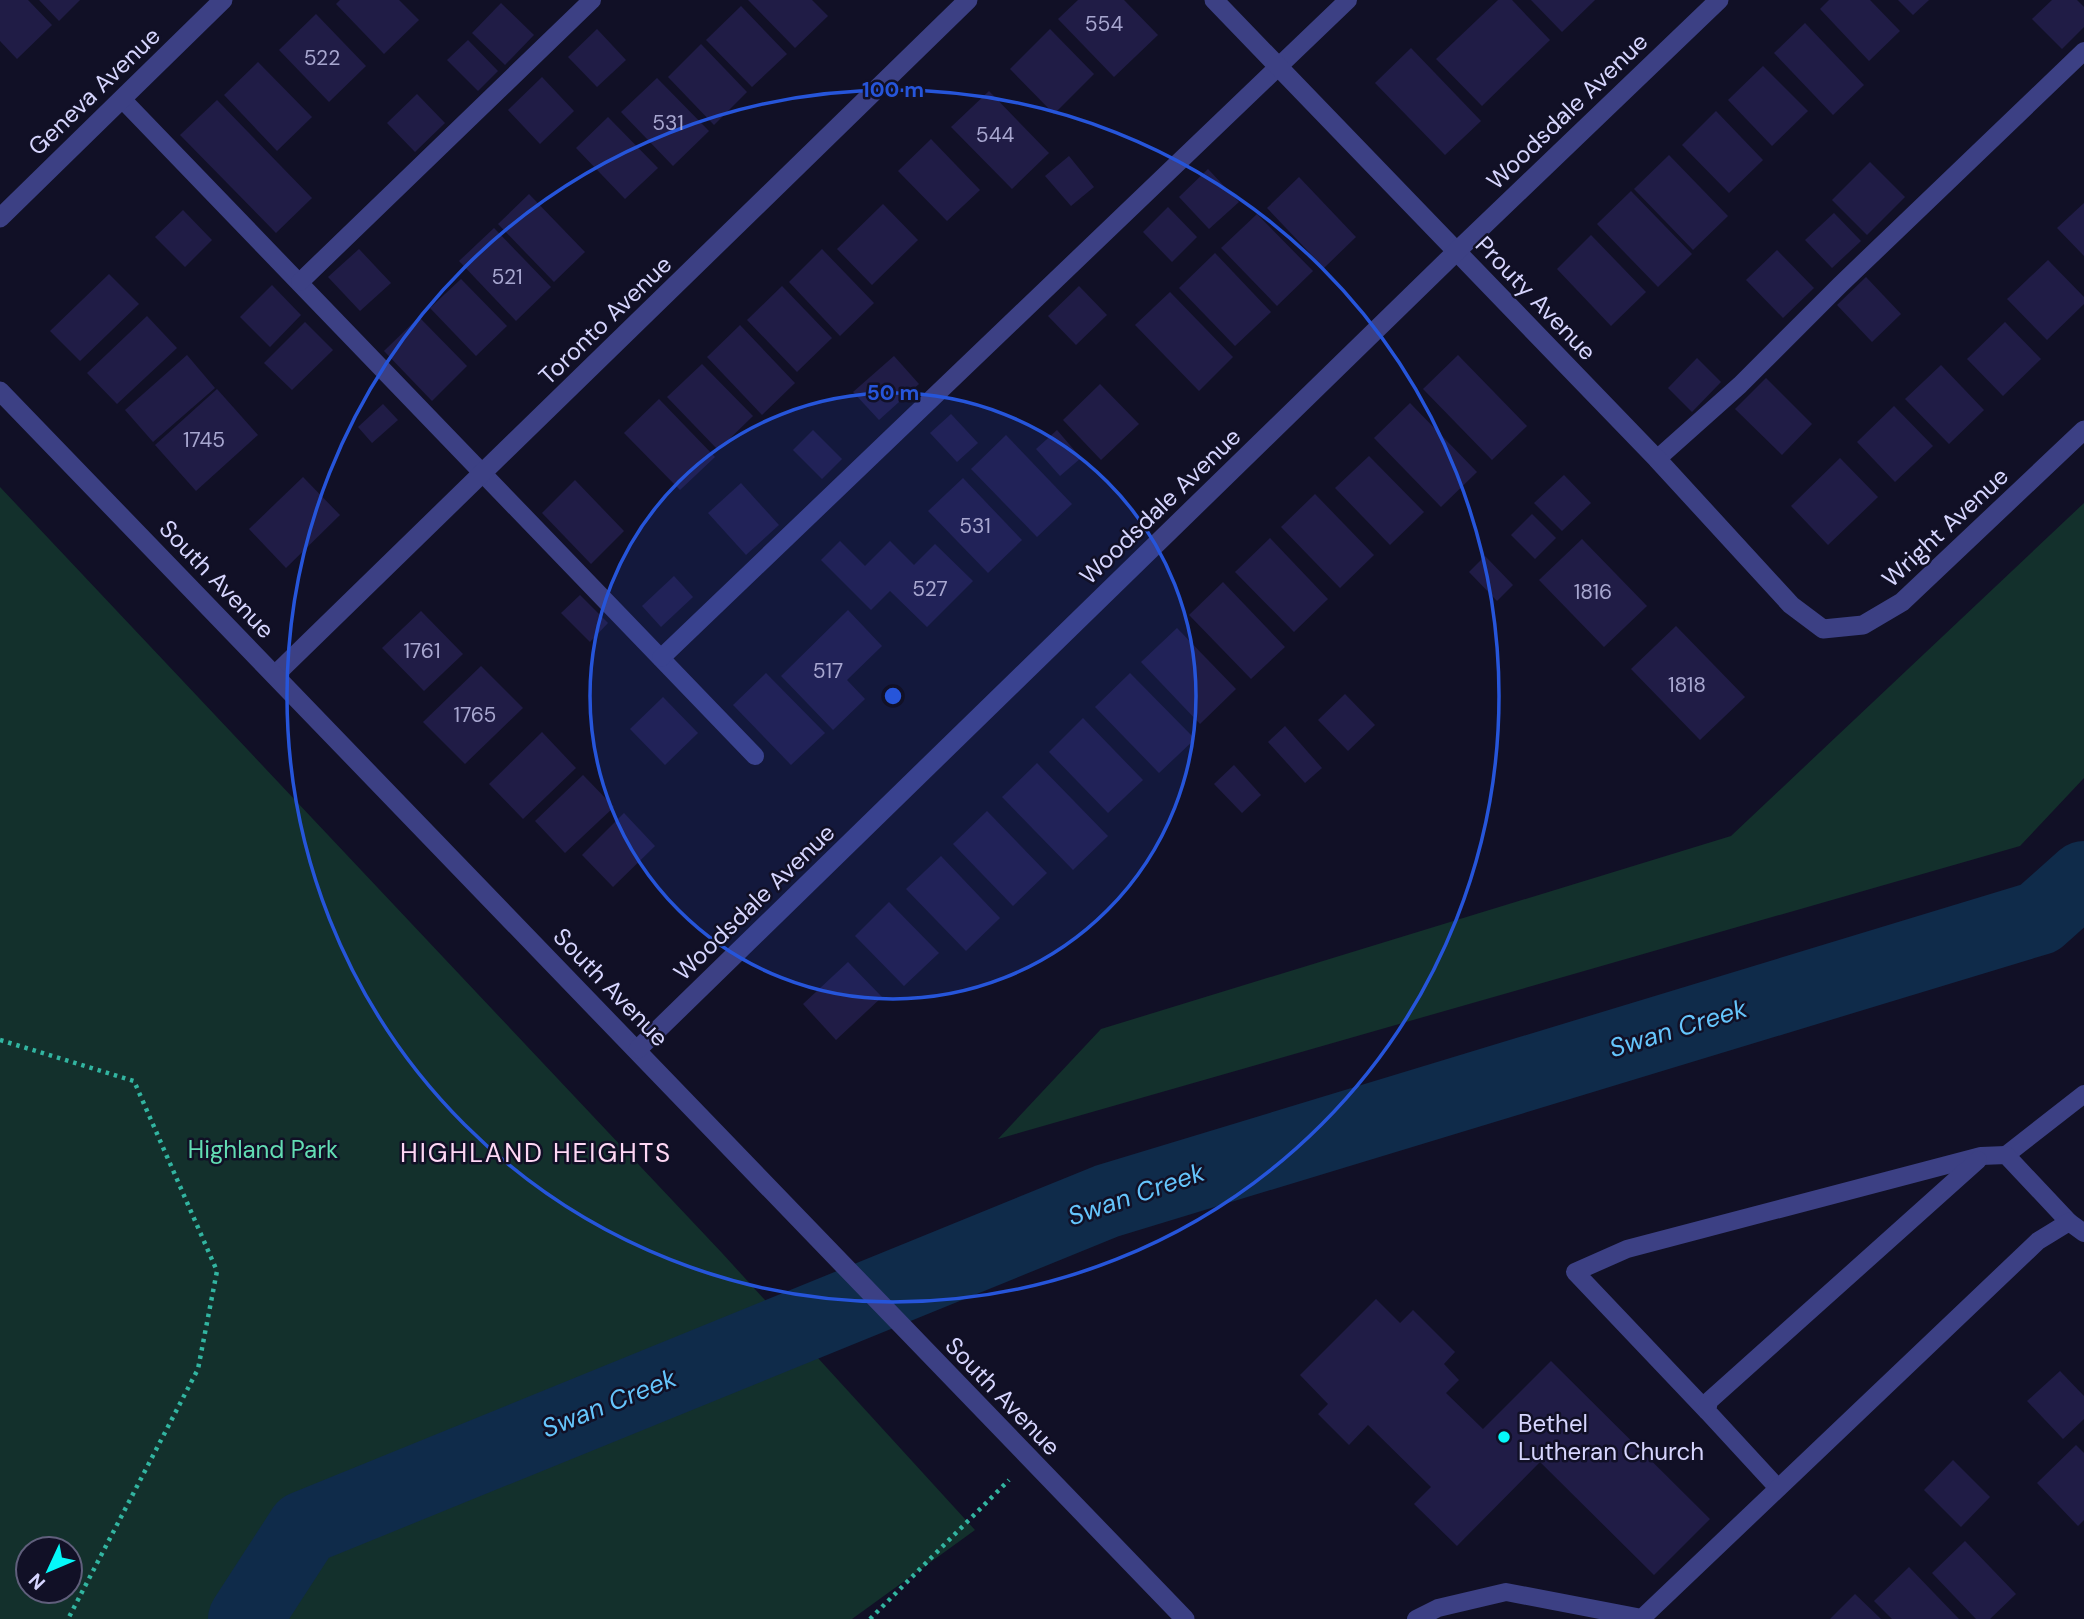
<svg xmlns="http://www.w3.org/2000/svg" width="2084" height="1619" font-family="'DM Sans',sans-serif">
<rect width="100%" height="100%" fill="#111026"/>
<g fill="#13302c" fill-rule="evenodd">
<path d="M0,487L722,1253L975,1530L852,1619H0ZM28,1549H70V1591H28Z"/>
<path d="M2084,503V778L2020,846L998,1139L1101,1029L1731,836Z"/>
</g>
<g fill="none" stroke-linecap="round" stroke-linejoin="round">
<path stroke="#0f2b4a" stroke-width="74" d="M245,1619L304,1528L1107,1201L2039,918L2084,878"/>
</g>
<g fill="#201c46">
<path d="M0,0H28L52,25L17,59L0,41Z"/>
<path d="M39,0H80L59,21Z"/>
<path d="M340,0H399L419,20L384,54L336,4Z"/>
<path d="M748,0H812L828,16L795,48Z"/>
<path d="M1078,0H1124L1158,35L1114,77L1058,19Z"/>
<path d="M1498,0H1512L1550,40L1482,106L1436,59Z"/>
<path d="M1531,0H1595L1562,32Z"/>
<path d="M1829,0H1870L1900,31L1869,61L1820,9Z"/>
<path d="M1898,0H1929L1913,15Z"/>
<path d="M2052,0H2077L2084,7V27L2062,49L2032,19Z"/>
<path d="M501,3L534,35L505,65L472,33Z"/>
<path d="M741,6L787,54L752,87L706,40Z"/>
<path d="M316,14L366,66L329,102L279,50Z"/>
<path d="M1805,23L1864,85L1833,115L1774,53Z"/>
<path d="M597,29L626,60L597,87L568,57Z"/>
<path d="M1050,29L1094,74L1054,114L1010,69Z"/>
<path d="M468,40L498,71L478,91L447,60Z"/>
<path d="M701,44L747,92L714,125L668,77Z"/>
<path d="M1411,48L1481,121L1445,155L1375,83Z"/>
<path d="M258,62L312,117L277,151L224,95Z"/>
<path d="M1763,66L1808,111L1772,146L1728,100Z"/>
<path d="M542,77L574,111L540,144L508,110Z"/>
<path d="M657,78L709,131L673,166L621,112Z"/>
<path d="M989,91L1049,153L1012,189L951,127Z"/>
<path d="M417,94L445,123L415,152L387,123Z"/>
<path d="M217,100L312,198L276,233L180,135Z"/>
<path d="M1716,111L1763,160L1729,193L1682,145Z"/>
<path d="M608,117L658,168L625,199L576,148Z"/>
<path d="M931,139L980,190L947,221L898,171Z"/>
<path d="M1669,155L1728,216L1693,250L1634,189Z"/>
<path d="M1069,156L1094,187L1071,206L1045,176Z"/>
<path d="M1870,162L1905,197L1867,235L1832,200Z"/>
<path d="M1208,169L1239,202L1209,229L1179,197Z"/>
<path d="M1299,177L1356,237L1324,268L1267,208Z"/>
<path d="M1631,191L1692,254L1658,287L1597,224Z"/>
<path d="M529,194L585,252L554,282L498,224Z"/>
<path d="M2084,203V256L2057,228Z"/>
<path d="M883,204L918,240L872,285L837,249Z"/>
<path d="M1168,207L1197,237L1172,262L1143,232Z"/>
<path d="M183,210L212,240L185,267L155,237Z"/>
<path d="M1834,213L1861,241L1832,268L1805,240Z"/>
<path d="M1257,214L1313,271L1277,306L1221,248Z"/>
<path d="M494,228L551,287L516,321L459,261Z"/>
<path d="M1591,235L1646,292L1611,326L1557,269Z"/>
<path d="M359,249L391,283L360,311L328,277Z"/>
<path d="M822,249L874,303L840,336L789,282Z"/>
<path d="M1777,250L1814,288L1783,318L1746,280Z"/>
<path d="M1215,253L1271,312L1235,346L1179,288Z"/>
<path d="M2048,260L2084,297V304L2047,340L2007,299Z"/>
<path d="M109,274L139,304L80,361L50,331Z"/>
<path d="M1866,277L1901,314L1872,342L1837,305Z"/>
<path d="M461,279L507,326L476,356L430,308Z"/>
<path d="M272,285L301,315L270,347L240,317Z"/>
<path d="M782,286L832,338L797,372L747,320Z"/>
<path d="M1079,286L1107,315L1076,345L1048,316Z"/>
<path d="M1170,292L1233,357L1199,391L1135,325Z"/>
<path d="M147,316L177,348L117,404L87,373Z"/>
<path d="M419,317L467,366L432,401L384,351Z"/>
<path d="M305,322L333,350L292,390L264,363Z"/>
<path d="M2005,322L2041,359L2003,396L1967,359Z"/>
<path d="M740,325L795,383L762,415L707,357Z"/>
<path d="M187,355L215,388L153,442L125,410Z"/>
<path d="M1458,355L1527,426L1492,460L1423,389Z"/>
<path d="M894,356L919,384L879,420L853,392Z"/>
<path d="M1697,358L1721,382L1692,412L1668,388Z"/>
<path d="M702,364L753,416L718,450L667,397Z"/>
<path d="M1941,365L1984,410L1949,444L1905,399Z"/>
<path d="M1766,378L1812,424L1782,455L1735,409Z"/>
<path d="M1100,384L1139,424L1101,460L1063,420Z"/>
<path d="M217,389L258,435L196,491L155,445Z"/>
<path d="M659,399L715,457L680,490L624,433Z"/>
<path d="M1410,403L1477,472L1441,507L1374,438Z"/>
<path d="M383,404L398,420L372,443L358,427Z"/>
<path d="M1894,406L1933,446L1895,482L1857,442Z"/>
<path d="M951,414L978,443L957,462L930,433Z"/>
<path d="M813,430L842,459L822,479L793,450Z"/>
<path d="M1057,430L1081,458L1060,476L1036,449Z"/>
<path d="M1006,435L1072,504L1037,537L971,469Z"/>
<path d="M1369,456L1424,512L1390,545L1335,488Z"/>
<path d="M1840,458L1878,497L1828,545L1791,506Z"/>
<path d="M1564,475L1591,503L1562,531L1534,503Z"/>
<path d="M303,477L340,515L286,568L249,529Z"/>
<path d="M963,478L1022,540L988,573L928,511Z"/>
<path d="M575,480L624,531L591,564L542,513Z"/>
<path d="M741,483L779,525L746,555L708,513Z"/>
<path d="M1315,494L1374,555L1340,588L1281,527Z"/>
<path d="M1532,514L1556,538L1535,559L1511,535Z"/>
<path d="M1270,538L1328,599L1294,632L1235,572Z"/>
<path d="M1582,539L1647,606L1604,647L1539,580Z"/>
<path d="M840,541L865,566L890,541L914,565L935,544L973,581L927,627L890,591L871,610L821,560Z"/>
<path d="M1485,556L1513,585L1497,601L1469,572Z"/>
<path d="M674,576L693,597L661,627L642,606Z"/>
<path d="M1223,582L1285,647L1251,679L1189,615Z"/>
<path d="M580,595L608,623L590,642L561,613Z"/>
<path d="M848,610L882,646L847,680L865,699L833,730L781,676Z"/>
<path d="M421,611L463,654L424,691L382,648Z"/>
<path d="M1676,626L1745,697L1700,740L1631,669Z"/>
<path d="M1177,628L1236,689L1200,724L1141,662Z"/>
<path d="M481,666L523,708L465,764L423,722Z"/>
<path d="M766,673L825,733L791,765L733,705Z"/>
<path d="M1130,673L1195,739L1159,773L1095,707Z"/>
<path d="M1345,694L1375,725L1348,751L1318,720Z"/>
<path d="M663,697L698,733L665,765L630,729Z"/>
<path d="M1083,718L1143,780L1108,813L1049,752Z"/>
<path d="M1285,726L1322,768L1305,783L1268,742Z"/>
<path d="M542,732L576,768L523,819L489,784Z"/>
<path d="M1037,763L1108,836L1073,870L1002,797Z"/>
<path d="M1234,765L1261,795L1242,813L1214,784Z"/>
<path d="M583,775L614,807L565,853L535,821Z"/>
<path d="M987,811L1047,873L1013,906L953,844Z"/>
<path d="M624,813L655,846L613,887L582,855Z"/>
<path d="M941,856L1000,918L966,951L906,889Z"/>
<path d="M889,902L939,953L904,986L855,936Z"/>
<path d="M848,962L882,997L836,1040L803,1004Z"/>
<path d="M1376,1299L1400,1323L1413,1310L1455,1352L1444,1364L1459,1380L1446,1393L1483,1429L1551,1361L1710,1519L1654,1575L1540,1462L1457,1546L1414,1504L1431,1487L1368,1425L1349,1445L1318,1414L1328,1404L1300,1375Z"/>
<path d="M2060,1371L2084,1396V1419L2063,1439L2027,1401Z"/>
<path d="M2076,1445L2084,1453V1520L2078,1526L2037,1483Z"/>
<path d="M1953,1460L1990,1497L1961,1527L1924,1490Z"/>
<path d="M1965,1541L2016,1594L1990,1619H1976L1932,1573Z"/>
<path d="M1909,1567L1959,1619H1892L1874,1601Z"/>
<path d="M1855,1594L1881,1619H1830Z"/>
</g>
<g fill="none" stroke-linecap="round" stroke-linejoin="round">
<g stroke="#32b5a1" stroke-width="4.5" stroke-dasharray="3.5 5" stroke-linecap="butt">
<path d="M0,1040L134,1081L217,1271L198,1369L68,1619"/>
<path d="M870,1619L1009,1480"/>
</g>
<g stroke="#3c4084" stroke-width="18">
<path d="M122,99L755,756"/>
<path d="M300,282L592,0"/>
<path d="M1657,459L1740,385L1840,285L2084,51"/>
<path d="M661,658L1348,0"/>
<path d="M2006,1155L2084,1094"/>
<path d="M1707,1411L1575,1272L1627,1249L1981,1156L2006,1155L2069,1222"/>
<path d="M1778,1488L1707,1411L1709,1401L1978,1160"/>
<path d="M1416,1619L1438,1608L1506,1592L1642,1618L2038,1241L2069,1222L2084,1233"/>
</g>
<g stroke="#3c4084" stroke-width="19">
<path d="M1214,0L1657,459L1791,605L1823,629L1863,625L1902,602L2084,430"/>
<path d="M0,218L223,0"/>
<path d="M275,675L968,0"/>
</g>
<g stroke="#3c4084" stroke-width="19">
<path d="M0,391L1185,1619"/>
<path d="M638,1049L1457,251L1719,0"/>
</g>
</g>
<circle cx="893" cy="696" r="303" fill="#2655da" fill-opacity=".12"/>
<g fill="none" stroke="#2655da" stroke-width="3.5">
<circle cx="893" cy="696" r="303"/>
<circle cx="893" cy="696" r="606"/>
</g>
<circle fill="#05f9fa" stroke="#111026" stroke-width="2.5" cx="1504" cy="1437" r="7"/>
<g text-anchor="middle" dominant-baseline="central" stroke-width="5" stroke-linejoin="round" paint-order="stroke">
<g font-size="21" fill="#a8a7d0">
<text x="1104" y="24">554</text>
<text x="322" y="58">522</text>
<text x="668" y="123">531</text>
<text x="995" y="135">544</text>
<text x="507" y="277">521</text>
<text x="204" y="440">1745</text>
<text x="975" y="526">531</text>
<text x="930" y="589">527</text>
<text x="1593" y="592">1816</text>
<text x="422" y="651">1761</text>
<text x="828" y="671">517</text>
<text x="1687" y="685">1818</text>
<text x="475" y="715">1765</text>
</g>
<g font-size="24" fill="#d6d5fe" stroke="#111026">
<text transform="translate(94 91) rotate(-44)">Geneva Avenue</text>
<text transform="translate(1567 111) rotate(-44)">Woodsdale Avenue</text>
<text transform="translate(1536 298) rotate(46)">Prouty Avenue</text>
<text transform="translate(605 320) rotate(-44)">Toronto Avenue</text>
<text transform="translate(1160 506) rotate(-44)">Woodsdale Avenue</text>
<text transform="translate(1945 527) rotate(-43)">Wright Avenue</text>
<text transform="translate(217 579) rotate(46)">South Avenue</text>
<text transform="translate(754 902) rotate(-44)">Woodsdale Avenue</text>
<text transform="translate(611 987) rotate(46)">South Avenue</text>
<text transform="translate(1003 1396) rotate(46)">South Avenue</text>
</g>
<g font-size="24" fill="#62ddb3" stroke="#111026">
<text x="263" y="1149">Highland Park</text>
</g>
<g font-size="24" fill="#d6d5fe" stroke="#111026" text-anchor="start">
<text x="1518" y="1423">Bethel<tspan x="1518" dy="28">Lutheran Church</tspan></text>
</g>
<g font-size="26" font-style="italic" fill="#65c5fc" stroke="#111026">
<text transform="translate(1678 1028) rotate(-17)">Swan Creek</text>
<text transform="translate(1136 1194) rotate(-19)">Swan Creek</text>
<text transform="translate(609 1403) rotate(-22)">Swan Creek</text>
</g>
<g font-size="26" letter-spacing="2" fill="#fed7f4" stroke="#111026">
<text x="536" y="1153">HIGHLAND HEIGHTS</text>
</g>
</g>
<circle cx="893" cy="696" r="10" fill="#2655da" stroke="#111026" stroke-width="3.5"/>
<g font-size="21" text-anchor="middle" font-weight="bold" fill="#2655da" stroke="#111026" stroke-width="5" stroke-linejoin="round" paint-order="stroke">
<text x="893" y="97">100 m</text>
<text x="893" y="400">50 m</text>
</g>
<g transform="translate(49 1570) rotate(226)"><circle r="33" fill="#111026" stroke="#605f7c" stroke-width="2"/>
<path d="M0-5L12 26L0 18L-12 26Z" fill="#05f9fa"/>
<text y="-10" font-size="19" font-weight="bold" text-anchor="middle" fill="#d6d5fe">N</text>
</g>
</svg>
